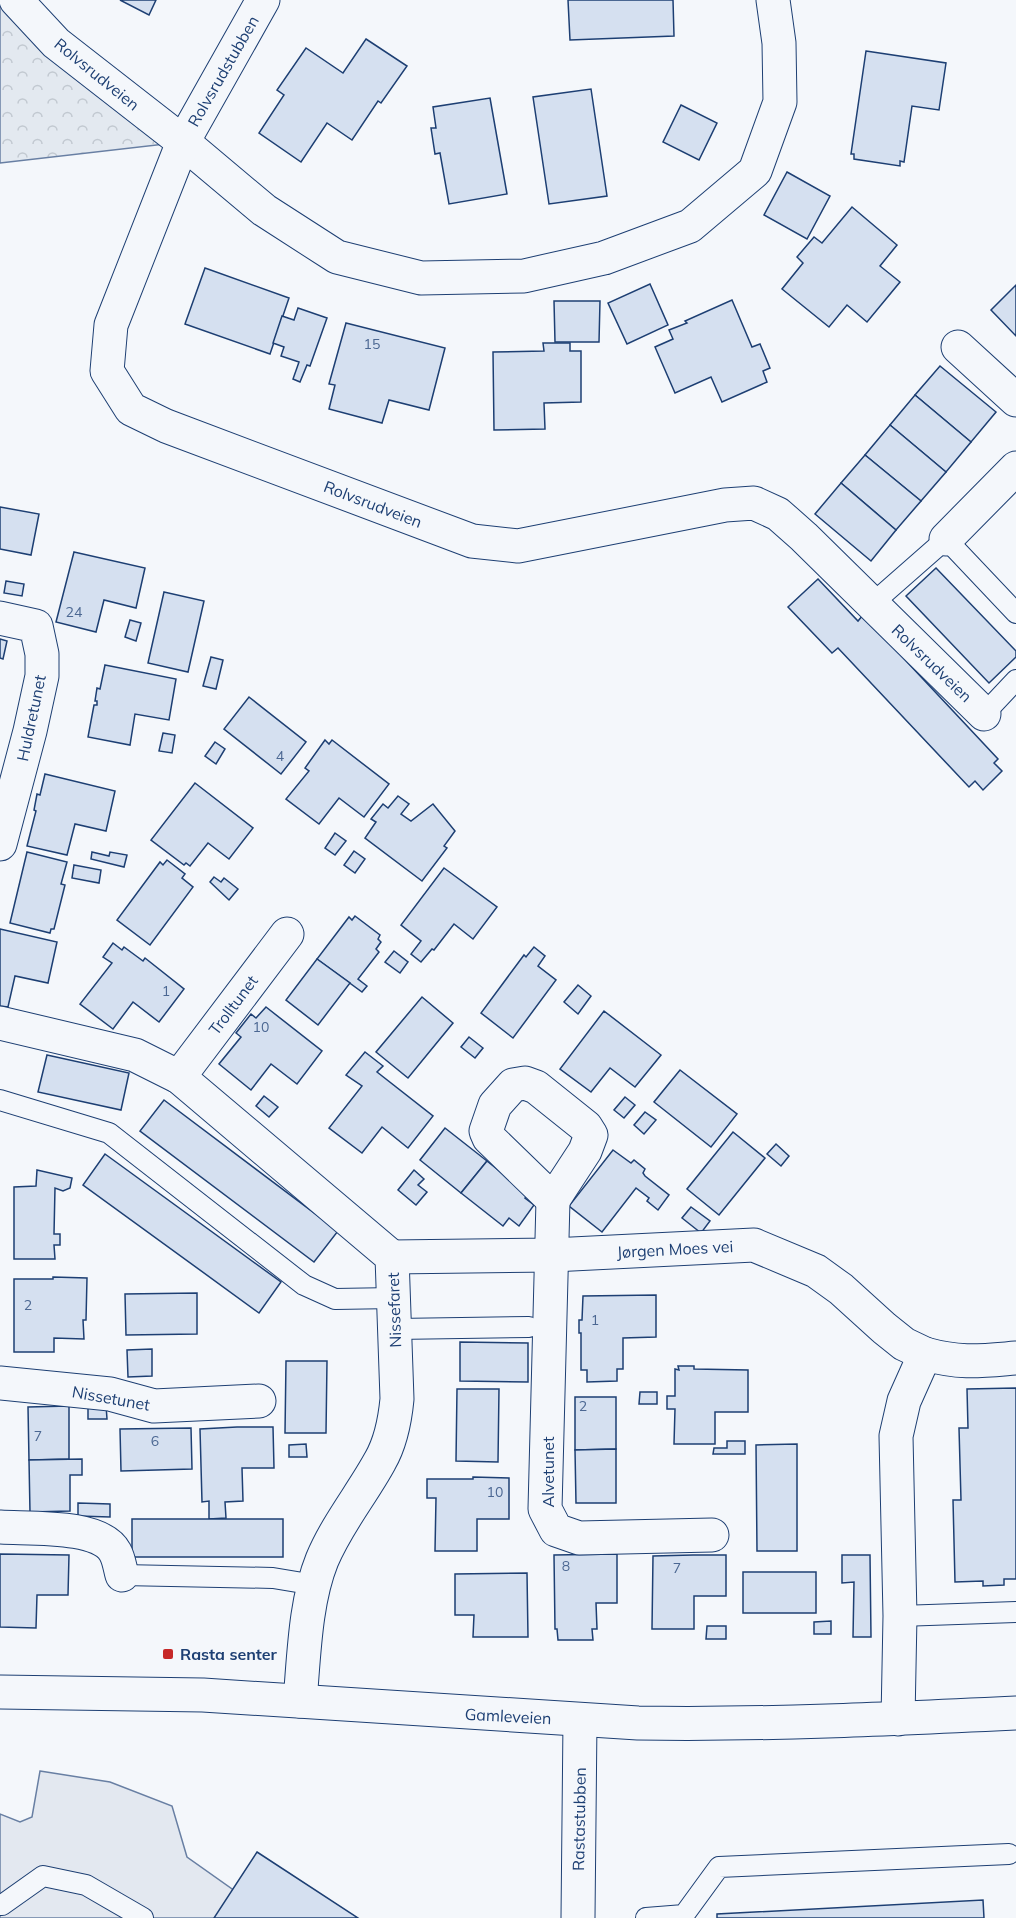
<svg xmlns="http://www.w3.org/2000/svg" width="1016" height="1918" font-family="Mulish,sans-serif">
<defs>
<pattern id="forest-crowns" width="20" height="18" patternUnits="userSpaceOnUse" patternTransform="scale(1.5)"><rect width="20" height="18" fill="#e3e9f0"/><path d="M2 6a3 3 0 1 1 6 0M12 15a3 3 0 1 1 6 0" fill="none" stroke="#c2c9d1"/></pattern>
</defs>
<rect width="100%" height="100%" fill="#f4f7fb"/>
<path fill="url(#forest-crowns)" stroke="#687fa3" stroke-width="1.5" d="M0,0H16L183,142L0,163Z"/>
<path fill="#e3e8f0" stroke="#687fa3" stroke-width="1.5" d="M40,1771L110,1782L172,1806L187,1857L273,1918H0V1814L20,1822L32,1817Z"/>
<g fill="#d5e0f0" stroke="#1d3f73" stroke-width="1.5">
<path d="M120,0H156L149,15Z"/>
<path d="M568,0H673L674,36L570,40Z"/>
<path d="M366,39L407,66L381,103L378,101L352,140L327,123L301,162L259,133L284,95L277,90L306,48L343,73Z"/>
<path d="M866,51L946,63L939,110L912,106L904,162L900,161V166L854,159V154H851Z"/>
<path d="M591,89L607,196L549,204L533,97Z"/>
<path d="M490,98L507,194L449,204L440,153L435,154L431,128H436L433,107Z"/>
<path d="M681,105L717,123L699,160L663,142Z"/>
<path d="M787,172L830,196L807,239L764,215Z"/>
<path d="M852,207L897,245L880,266L900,282L867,322L847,305L829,327L782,289L803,263L797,257L814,237L822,243Z"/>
<path d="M205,268L289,298L270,354L185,324Z"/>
<path d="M650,284L668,325L627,344L608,303Z"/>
<path d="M1016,285V336L991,310Z"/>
<path d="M732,300L752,347L760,344L770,368L763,371L767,382L722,402L711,377L675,393L655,347L673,339L669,330L687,323L685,321Z"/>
<path d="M554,301H600L599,342H555Z"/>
<path d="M298,308L327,318L310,366L307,365L300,382L293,379L299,362L281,356L284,347L273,343L282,316L294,320Z"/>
<path d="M346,323L445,348L429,410L389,400L382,423L329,409L335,385L329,384Z"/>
<path d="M543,343H570V351H581V402L544,403L545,429L494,430L493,352L544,351Z"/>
<path d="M940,366L996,412L971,442L915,395Z"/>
<path d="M915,395L971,442L946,472L890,425Z"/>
<path d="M890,425L946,472L921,501L865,455Z"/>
<path d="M865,455L921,501L896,530L841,483Z"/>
<path d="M841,483L896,530L871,561L815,514Z"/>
<path d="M0,507L39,514L31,555L0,549Z"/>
<path d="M74,552L145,568L136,608L104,600L96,632L56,622Z"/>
<path d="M936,568L1016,651V657L989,683L906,596Z"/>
<path d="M818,579L858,621L863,615L998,759L994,763L1002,771L983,790L975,781L969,787L838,648L832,653L788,607Z"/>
<path d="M6,581L24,584L22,596L4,593Z"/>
<path d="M164,592L204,601L188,672L148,663Z"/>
<path d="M130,620L141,623L136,641L125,637Z"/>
<path d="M0,639L7,641L3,659L0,658Z"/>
<path d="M211,657L223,660L216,689L203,686Z"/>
<path d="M105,665L176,679L169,720L135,714L130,745L88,737L94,705H97V701H95L97,688L100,689Z"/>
<path d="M249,697L306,742L281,774L224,729Z"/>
<path d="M163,733L175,735L172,753L159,751Z"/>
<path d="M325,740L329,744L332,740L389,784L364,817L339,798L319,824L286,799L309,771L305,768Z"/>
<path d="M215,742L225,749L216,764L205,756Z"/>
<path d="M45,774L115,791L106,831L75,824L67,855L27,846L36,811L34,810L37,794L40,795Z"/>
<path d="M195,783L253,828L229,859L208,843L190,866L186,863L184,865L151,840Z"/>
<path d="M398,796L409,804L401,814L411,821L433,804L455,831L444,846L447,848L422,881L365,838L376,822L371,819L383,804L388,808Z"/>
<path d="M335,833L346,841L335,855L325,848Z"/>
<path d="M354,851L365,859L355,873L344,865Z"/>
<path d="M27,852L67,862L61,884L65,885L54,929H51L50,933L10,923Z"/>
<path d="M92,852L109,856L110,852L127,855L124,867L91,859Z"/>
<path d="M167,860L185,874L182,878L193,887L150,945L117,920L160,862L163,865Z"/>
<path d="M74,865L101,870L99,883L72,878Z"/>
<path d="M444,868L497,907L473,939L454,924L434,950L432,949L421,962L411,954L421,941L401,925Z"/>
<path d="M214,877L221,882L224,878L238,889L229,900L210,882Z"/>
<path d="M355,916L380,935L378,939L381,942L376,949L379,952L358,979L367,986L362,992L317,959L349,917L352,920Z"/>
<path d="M0,929L57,942L48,983L15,976L8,1007L0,1006Z"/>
<path d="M113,943L122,950L124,947L143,961L145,958L184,989L159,1022L133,1002L113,1029L80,1004L112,963L103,957Z"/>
<path d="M534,947L545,956L538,966L556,980L513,1038L481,1013L524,955L526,957Z"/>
<path d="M394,951L408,962L400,973L385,962Z"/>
<path d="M317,959L350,983L318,1025L286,1000Z"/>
<path d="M578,985L591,996L578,1014L564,1002Z"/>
<path d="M422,997L453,1023L408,1078L376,1052Z"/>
<path d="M266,1007L322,1051L297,1084L271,1064L251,1090L219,1064L241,1037L236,1033L251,1014L256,1018Z"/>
<path d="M604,1011L661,1055L635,1087L610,1068L591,1092L560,1069Z"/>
<path d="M469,1037L483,1048L475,1058L461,1047Z"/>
<path d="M365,1052L383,1066L377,1072L433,1116L408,1148L382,1127L362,1153L329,1128L362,1086L346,1075Z"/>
<path d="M47,1055L129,1073L121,1110L38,1092Z"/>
<path d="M680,1070L737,1114L711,1147L654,1102Z"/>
<path d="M264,1096L278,1107L269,1117L256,1106Z"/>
<path d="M625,1097L635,1105L624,1118L614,1110Z"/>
<path d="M164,1100L338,1231L314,1262L140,1131Z"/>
<path d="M645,1112L656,1120L644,1134L634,1125Z"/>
<path d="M445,1128L487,1161L461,1193L420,1160Z"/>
<path d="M733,1132L765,1158L719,1215L687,1189Z"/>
<path d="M776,1144L789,1156L781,1166L767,1154Z"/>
<path d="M613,1150L631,1163L634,1160L645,1169L643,1173L645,1176L669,1195L658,1210L647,1201L649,1198L636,1188L602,1232L569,1206Z"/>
<path d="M105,1154L281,1282L259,1313L83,1185Z"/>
<path d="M487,1161L528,1194L525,1198L534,1205L519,1226L509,1218L503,1226L461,1193Z"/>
<path d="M37,1170L72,1178L70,1188L63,1191L55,1188L54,1234H60V1245H54L55,1259H14V1187L36,1186Z"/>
<path d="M414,1170L424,1179L418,1185L427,1192L416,1205L398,1190Z"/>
<path d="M691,1207L710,1221L701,1233L682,1218Z"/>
<path d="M53,1277L87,1278L86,1320H83L84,1339L54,1338V1352H14V1279H53Z"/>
<path d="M197,1293V1334L126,1335L125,1294Z"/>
<path d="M656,1295V1337L623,1338V1369H617V1381L587,1382V1370H581V1333H579V1320H582L583,1296Z"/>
<path d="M460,1342L528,1343V1382L460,1381Z"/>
<path d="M152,1349V1376L128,1377L127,1350Z"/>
<path d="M286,1361H327L326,1433H285Z"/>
<path d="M678,1366H694V1369L748,1370V1412H715V1444H674L675,1409H667V1396H675V1369L679,1370Z"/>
<path d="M1016,1388V1579H1004V1585L983,1586V1581L955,1582L953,1500H961L959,1428H968L967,1389Z"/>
<path d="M457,1389H499L498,1462L456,1461Z"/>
<path d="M640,1392H657V1404H639Z"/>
<path d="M575,1397H616V1449L575,1450Z"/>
<path d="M106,1405L107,1419H88V1406Z"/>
<path d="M69,1406V1459L29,1460L28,1407Z"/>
<path d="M237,1427H273L274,1468H242L243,1501L225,1502L226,1518L209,1519V1501L202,1502L200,1429Z"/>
<path d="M191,1428L192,1469L121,1471L120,1429Z"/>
<path d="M727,1441H745V1454H713L714,1448H727Z"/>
<path d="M306,1444L307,1457H289V1445Z"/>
<path d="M797,1444V1551H757L756,1445Z"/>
<path d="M616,1449V1503H576L575,1450Z"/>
<path d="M82,1459V1475H70V1511L30,1512L29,1460Z"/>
<path d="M473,1477L509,1478V1519H477V1551H435L436,1498H427V1479H473Z"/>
<path d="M78,1503L110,1504V1517L78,1516Z"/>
<rect x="132" y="1519" width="151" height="38"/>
<path d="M0,1554L69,1555L68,1595H37L36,1628L0,1627Z"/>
<path d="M617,1554V1603H596L597,1629H592L593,1640H558L557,1629H555L554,1555Z"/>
<path d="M693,1555H726V1596H694V1629H652L653,1556Z"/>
<path d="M842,1555H870L871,1637H853L854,1582L842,1583Z"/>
<rect x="743" y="1572" width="73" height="41"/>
<path d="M527,1573L528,1637H473L474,1615H455V1574Z"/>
<path d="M831,1621V1634H814V1622Z"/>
<path d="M707,1626H726V1639H706Z"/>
<path d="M257,1852L358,1918H214Z"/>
<path d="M983,1900L984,1918H717V1914Z"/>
</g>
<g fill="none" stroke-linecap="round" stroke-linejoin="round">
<g stroke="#1d3f73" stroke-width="22">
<g id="service">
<path d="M872,604L946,539L1016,613"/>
<path d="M984,714L1016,680"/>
<path d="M0,1100L109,1133L304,1285L335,1299L394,1298"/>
<path d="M396,1329L529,1327"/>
<path d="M122,1575L273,1578L315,1585"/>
<path d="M900,1616L1016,1612"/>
<path d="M0,1905H2L43,1876L86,1885L143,1918"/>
<path d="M646,1918L684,1915L719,1867L1009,1854"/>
</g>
</g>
<g stroke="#1d3f73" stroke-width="35">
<g id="minor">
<path d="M16,0L56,43L183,142L264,210L337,257L421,278L524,276L604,258L690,226L755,171L780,102L779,43L773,0"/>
<path d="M263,0L183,142L111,325L107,371L131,409L166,426L472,541L518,546L725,505L754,503L778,514L804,537L984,714"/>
<path d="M958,347L1016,400"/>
<path d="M946,539L1016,468"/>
<path d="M0,618L36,626L42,654V676L30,731L0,844"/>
<path d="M0,1023L135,1055L179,1077L392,1257L397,1399C395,1420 391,1442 380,1461C362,1494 337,1524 322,1560C305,1602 304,1656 300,1701"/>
<path d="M179,1077L287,934"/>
<path d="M525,1083L536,1087L586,1127L591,1135L585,1151L553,1200L489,1138L486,1131L495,1105L513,1085Z"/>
<path d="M553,1200L545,1509L556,1530L579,1538L712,1535"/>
<path d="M392,1257L552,1255L754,1245L816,1271L841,1289L884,1328L904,1344L925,1354"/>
<path d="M0,1383L110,1394L154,1406L259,1401"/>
<path d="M0,1527C29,1529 100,1524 115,1552C119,1559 120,1568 122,1575"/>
<path d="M898,1719L900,1616L896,1436L904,1401L925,1354C961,1364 980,1361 1016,1358"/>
<path d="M578,1918L580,1720"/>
</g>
</g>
<g stroke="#1d3f73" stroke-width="35">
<path id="secondary" d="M0,1692L203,1695L638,1723C764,1725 890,1719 1016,1713"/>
</g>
<use href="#service" stroke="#f4f7fb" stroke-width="20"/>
<use href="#minor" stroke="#f4f7fb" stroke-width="33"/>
<use href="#secondary" stroke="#f4f7fb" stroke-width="33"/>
</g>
<rect fill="#c62828" stroke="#f4f7fb" stroke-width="2" x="162" y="1648" width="12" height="12" rx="3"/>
<g text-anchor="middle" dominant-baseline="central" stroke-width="4.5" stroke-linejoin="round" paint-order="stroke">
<g font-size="14" fill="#4b6792">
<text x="372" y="344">15</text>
<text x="74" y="612">24</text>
<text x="280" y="756">4</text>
<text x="166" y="991">1</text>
<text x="261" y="1027">10</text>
<text x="28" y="1305">2</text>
<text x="595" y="1320">1</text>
<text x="583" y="1406">2</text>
<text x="38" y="1436">7</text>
<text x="155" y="1441">6</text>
<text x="495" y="1492">10</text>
<text x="566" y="1566">8</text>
<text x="677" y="1568">7</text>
</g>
<g font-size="16" fill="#1d3f73" stroke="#f4f7fb">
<text transform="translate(223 71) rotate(-60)">Rolvsrudstubben</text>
<text transform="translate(97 74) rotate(39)">Rolvsrudveien</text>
<text transform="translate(373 504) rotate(21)">Rolvsrudveien</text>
<text transform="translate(932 663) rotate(44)">Rolvsrudveien</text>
<text transform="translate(31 718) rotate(-78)">Huldretunet</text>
<text transform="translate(233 1005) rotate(-53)">Trolltunet</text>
<text transform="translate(675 1249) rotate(-3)">Jørgen Moes vei</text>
<text transform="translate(394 1310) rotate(-92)">Nissefaret</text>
<text transform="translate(111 1398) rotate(10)">Nissetunet</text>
<text transform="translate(548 1472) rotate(-90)">Alvetunet</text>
<text transform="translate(508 1716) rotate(3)">Gamleveien</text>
<text transform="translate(579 1819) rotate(-89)">Rastastubben</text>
</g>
<g font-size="16" font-weight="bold" fill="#1d3f73" stroke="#f4f7fb" text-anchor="start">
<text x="180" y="1654">Rasta senter</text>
</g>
</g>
</svg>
